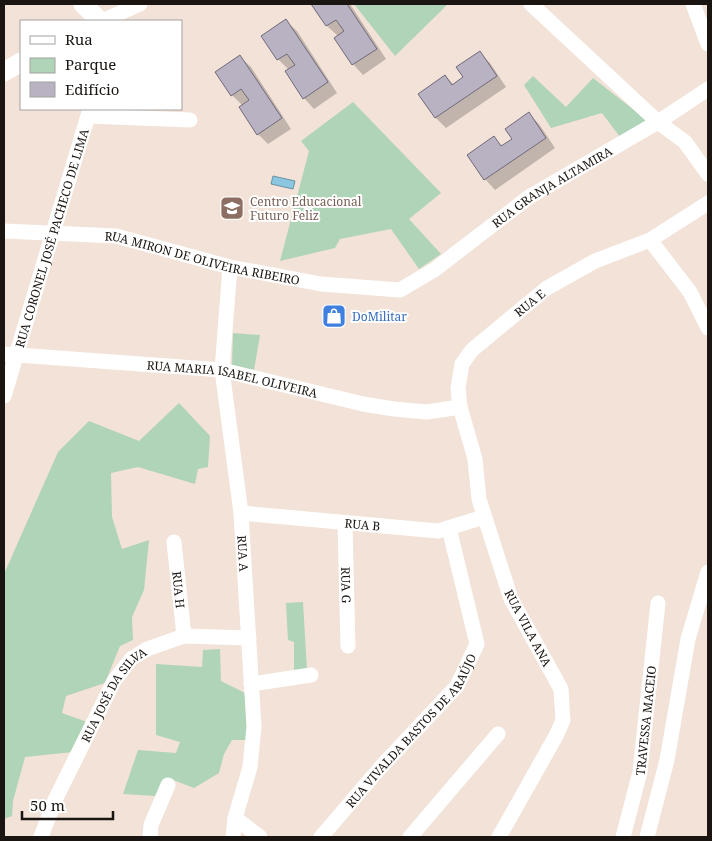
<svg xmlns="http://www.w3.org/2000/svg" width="712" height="841" font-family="'Noto Serif',serif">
<rect width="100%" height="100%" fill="#f2e2d7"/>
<g fill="#b0d4b7">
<path d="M354,4H448L395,56Z"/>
<path d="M533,76L566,107L593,78L648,121L620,137L602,113L551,128L524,85Z"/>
<path d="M353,102L441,193L409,219L441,254L419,269L391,229L340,239L335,248L280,261L309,151L301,141Z"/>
<path d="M233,333L260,335L254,370L232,365Z"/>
<path d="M179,403L210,436L208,467L198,469L195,484L138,467L111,473L112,517L122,549L149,540L144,590L132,617L133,640L120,646L105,683L66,696L62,713L87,722L73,752L25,757L13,801L12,816L4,819V574L58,452L89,421L139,441Z"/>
<path d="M303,602L307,670L294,672V642L288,640L286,603Z"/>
<path d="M220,649L221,681L247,694L248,740H232L224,754L219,773L194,788L168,778L155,796L123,794L138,750L176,753L180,742L156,735V664L202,667L203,650Z"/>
</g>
<path fill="#8bc7e0" stroke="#6992a2" d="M273,176L295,181L293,189L271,184Z"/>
<g fill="#0003">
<path d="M313,4H350L386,59L363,75L353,64L335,38L338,36L327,26Z"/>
<path d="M286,21L297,31L337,93L314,109L304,98L289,70L278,59L263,36Z"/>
<path d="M480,53L490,63L506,87L446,128L436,118L420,94L445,76L454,85L465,78Z"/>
<path d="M240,57L251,67L291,129L268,144L258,134L243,106L232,95L217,72Z"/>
<path d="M529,114L539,124L555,148L495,190L485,179L494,138L503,147L514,139Z"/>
</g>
<g fill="#b9b2c2" stroke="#706a79">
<path d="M311,4H347L377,49L352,65L334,38L344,31L336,20L326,26Z"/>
<path d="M286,19L328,82L303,99L285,71L295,65L287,54L277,60L261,36Z"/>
<path d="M480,51L497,76L435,118L418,94L445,75L452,85L463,77L456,67Z"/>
<path d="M240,55L282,118L257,135L239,107L249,100L241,89L231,96L215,72Z"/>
<path d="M529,112L546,138L484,180L467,155L494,136L501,146L512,139L505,129Z"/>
</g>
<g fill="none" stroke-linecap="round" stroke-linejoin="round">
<g stroke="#fff" stroke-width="15">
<path d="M531,4L658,122L685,142L708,174"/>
<path d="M693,4L708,44"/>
<path d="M102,21L140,4"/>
<path d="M88,116L190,120"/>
<path id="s1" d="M4,231L116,236L230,267L321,284L400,290L434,270L529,197L658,122L708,89"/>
<path d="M650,240L690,292L708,328"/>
<path id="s2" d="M230,267L222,370L241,513L254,727L250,767L235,818L233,837"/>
<path id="s3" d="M4,354L222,370L363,404L394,409L427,412L460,407"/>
<path id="s4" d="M4,396L90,109"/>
<path id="s5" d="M241,513L438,531L484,517"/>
<path id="s6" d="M345,524L348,646"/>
<path id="s7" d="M174,542L184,636"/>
<path d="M251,684L311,675"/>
<path d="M235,818L260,837"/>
<path id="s8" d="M41,837L55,800L114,681L131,659L147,649L184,636L249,638"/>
<path d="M150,837L151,825L168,785"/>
<path id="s9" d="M321,837L380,768L457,686L477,644L449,528"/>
<path d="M410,837L498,734"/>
<path id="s10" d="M499,837L557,734L563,720L561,689L511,599L479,499L475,459L460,407L458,388L462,364L472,350L547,288L595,261L650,240L708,203"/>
<path id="s11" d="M623,837L640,772L658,603"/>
<path d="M647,837L667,760L688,639L708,572"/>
</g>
<g stroke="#fff" stroke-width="19">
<path d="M83,4L100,21"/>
<path d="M4,72L21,62"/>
</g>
</g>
<defs>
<g id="school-square" transform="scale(1.25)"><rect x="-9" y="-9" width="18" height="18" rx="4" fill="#8d6e63" stroke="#fff"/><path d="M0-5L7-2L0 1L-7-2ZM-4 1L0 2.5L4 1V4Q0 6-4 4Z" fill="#fff"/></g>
<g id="shop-square" transform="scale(1.25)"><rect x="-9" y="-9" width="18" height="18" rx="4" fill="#3f7fe0" stroke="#fff"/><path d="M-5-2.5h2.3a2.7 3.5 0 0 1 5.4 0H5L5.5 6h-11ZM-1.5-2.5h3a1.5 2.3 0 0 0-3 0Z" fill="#fff"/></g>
</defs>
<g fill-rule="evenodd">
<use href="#school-square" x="232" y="208"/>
<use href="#shop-square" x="334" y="316"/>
</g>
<g text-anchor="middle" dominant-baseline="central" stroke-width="4" stroke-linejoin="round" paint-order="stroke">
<g font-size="12" fill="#1a1511" stroke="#fff">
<text stroke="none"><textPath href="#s1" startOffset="586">RUA GRANJA ALTAMIRA</textPath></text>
<text stroke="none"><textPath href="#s4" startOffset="165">RUA CORONEL JOSÉ PACHECO DE LIMA</textPath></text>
<text stroke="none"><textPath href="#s1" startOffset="201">RUA MIRON DE OLIVEIRA RIBEIRO</textPath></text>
<text stroke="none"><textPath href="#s10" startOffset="602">RUA E</textPath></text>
<text stroke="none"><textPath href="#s3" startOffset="230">RUA MARIA ISABEL OLIVEIRA</textPath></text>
<text stroke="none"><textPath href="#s5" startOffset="122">RUA B</textPath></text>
<text stroke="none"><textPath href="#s2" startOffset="288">RUA A</textPath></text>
<text stroke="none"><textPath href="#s6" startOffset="61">RUA G</textPath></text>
<text stroke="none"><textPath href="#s7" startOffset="48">RUA H</textPath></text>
<text transform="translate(528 628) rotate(62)">RUA VILA ANA</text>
<text stroke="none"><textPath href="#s8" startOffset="161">RUA JOSÉ DA SILVA</textPath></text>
<text stroke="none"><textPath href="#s11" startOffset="119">TRAVESSA MACEIO</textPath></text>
<text stroke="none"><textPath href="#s9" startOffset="140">RUA VIVALDA BASTOS DE ARAÚJO</textPath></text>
</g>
<g font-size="12" fill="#785e54" stroke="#fff" text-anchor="start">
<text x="250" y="201">Centro Educacional<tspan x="250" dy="14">Futuro Feliz</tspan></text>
</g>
<g font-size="12" fill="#366cbe" stroke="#fff" text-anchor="start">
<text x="352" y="316">DoMilitar</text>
</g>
</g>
<rect width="712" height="841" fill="none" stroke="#1a1511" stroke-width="10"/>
<rect x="20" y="20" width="162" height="90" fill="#ffffff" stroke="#a3a1a0"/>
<rect x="30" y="36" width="25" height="8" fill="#ffffff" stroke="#a3a1a0"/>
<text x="65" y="45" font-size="15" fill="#1a1511">Rua</text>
<rect x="30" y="58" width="25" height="15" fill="#b0d4b7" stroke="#a3a1a0"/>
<text x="65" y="70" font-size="15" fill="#1a1511">Parque</text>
<rect x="30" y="82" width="25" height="15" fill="#b9b2c2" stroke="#a3a1a0"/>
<text x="65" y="95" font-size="15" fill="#1a1511">Edifício</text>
<path d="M22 811v8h91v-8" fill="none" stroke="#1a1511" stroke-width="2.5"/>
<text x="30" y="811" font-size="15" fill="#1a1511" stroke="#ffffff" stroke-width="4" paint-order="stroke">50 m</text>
</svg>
